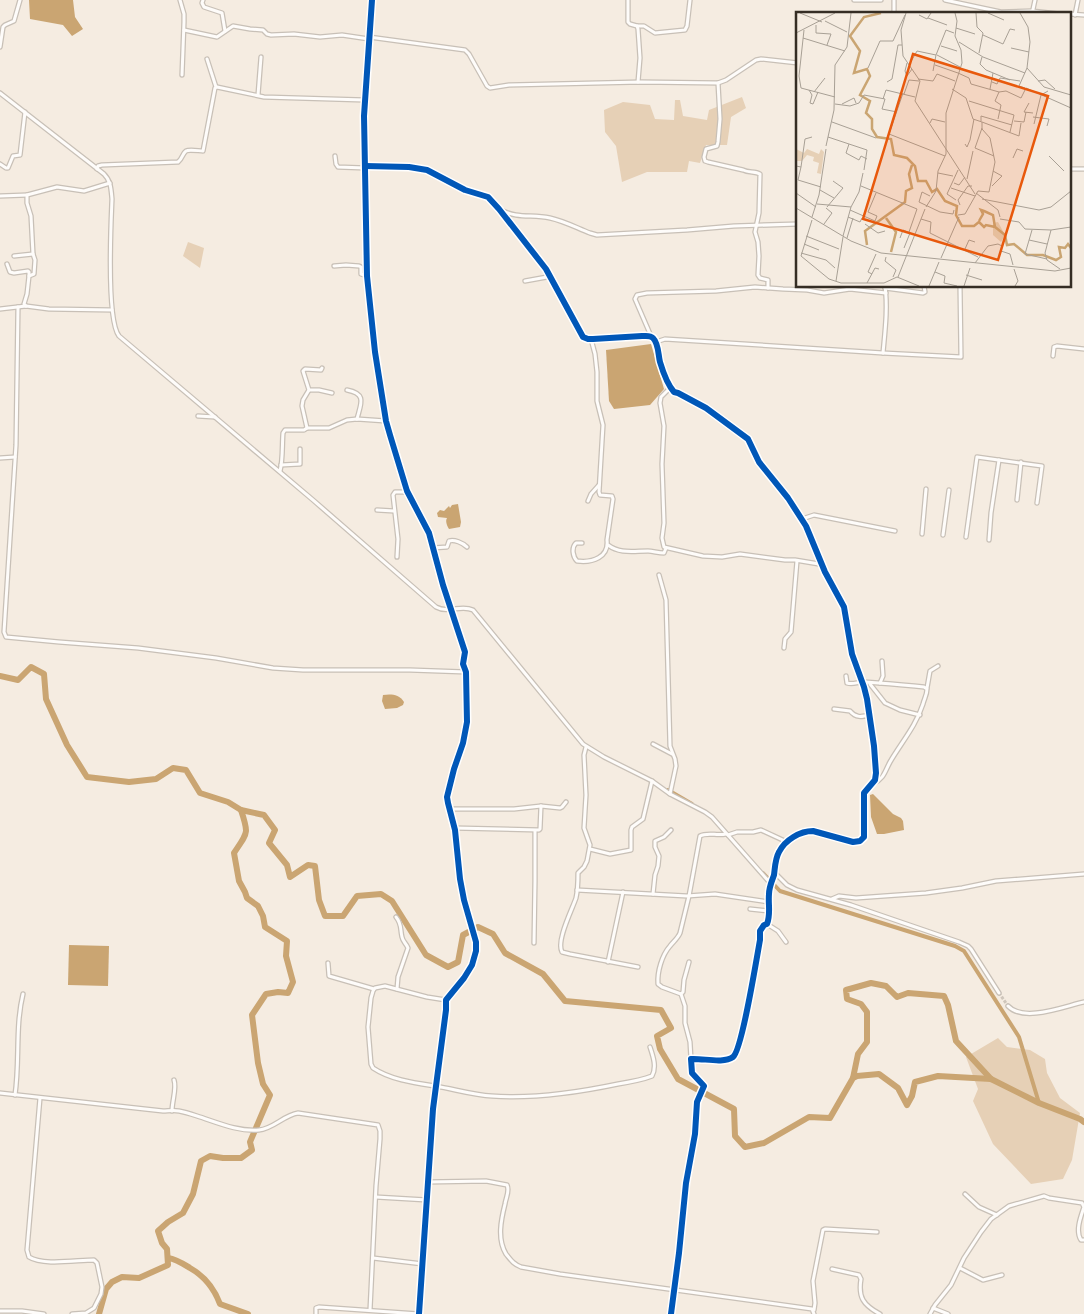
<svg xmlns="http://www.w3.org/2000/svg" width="1084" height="1314" font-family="'DM Sans',sans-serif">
<rect width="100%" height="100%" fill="#f5ece1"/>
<g fill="#e6d0b6">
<path d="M742,97L746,108L731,117L727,145H706L700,163L689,161L687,172H647L622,182L616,146L605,132L604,110L623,102L650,105L655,119L674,120L675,100H680L683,116L707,120L709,110Z"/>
<path d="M188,242L204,248L200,268L183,256Z"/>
<path d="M998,1038L1007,1047L1030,1050L1045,1059L1047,1073L1060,1098L1080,1113L1072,1160L1063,1179L1031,1184L993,1144L973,1101L978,1089L966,1057Z"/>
</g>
<g fill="#caa572">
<path d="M29,0H73L75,17L83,29L72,36L63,25L30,19Z"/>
<path d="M651,344L664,389L650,405L614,409L609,401L606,350Z"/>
<path d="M458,504L461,522L460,527L449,529C447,526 445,521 447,518L438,517L437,513L440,510L444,511L449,506L450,508L452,505Z"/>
<path d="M383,695C391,694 399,694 404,702L403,705L397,708L385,709L382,701Z"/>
<path d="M873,794L893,814L901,818L903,821L904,830L884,834H877L871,817L870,795Z"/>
<path d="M69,945L109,946L108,986L68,985Z"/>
</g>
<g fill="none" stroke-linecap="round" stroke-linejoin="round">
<g stroke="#caa572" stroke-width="4">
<path d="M668,790L692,804"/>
<path d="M763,873L780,891L955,946L964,951L1019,1037L1039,1103"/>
</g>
<g stroke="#caa572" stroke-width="6">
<path d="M0,676L18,680L31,667L44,674L46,699L67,745L87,777L129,782L156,779L173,768L186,770L200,793L228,802L241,810L264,815L275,830L269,843L287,865L290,877L308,865L315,866L319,900L325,916H343L357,896L381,894L392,901L426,955L448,967L458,962L463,935L478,927L493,934L505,953L543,974L565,1001L661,1010L671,1028L657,1036L660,1049L678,1079L734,1109L735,1136L745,1147L764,1143L809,1117L830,1118L853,1078L857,1076L879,1074L898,1088L907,1105L912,1096L915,1082L938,1076L991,1079L1039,1103L1080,1119L1084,1122"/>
<path d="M853,1078L858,1054L867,1042V1012L861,1004L847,999L846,990L871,983L886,986L897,997L908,993L944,996L948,1005L956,1041L991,1079"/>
<path d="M168,1258C176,1259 182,1263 190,1268C204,1276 214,1288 220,1304L248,1314"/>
<path d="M99,1314L106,1289L112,1282L122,1277L139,1278L168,1265L167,1249L162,1243L158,1231L168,1222L183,1213L193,1194L201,1161L210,1156L223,1158H241L252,1150L250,1142L270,1095L263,1084L258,1063L252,1015L266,994L278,992L288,993L293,982L286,956L287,941L265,927L263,916L258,906L247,898L245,892L239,881L234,853C248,832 249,834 241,810"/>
</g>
<g stroke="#cfc6bb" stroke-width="3" stroke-dasharray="3 1.5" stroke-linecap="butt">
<path d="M999,993L1008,1006"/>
<path d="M693,1075L702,1083"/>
<path d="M433,1109L436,1091"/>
</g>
<g stroke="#c8c0b7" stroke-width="5.5">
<g id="minor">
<path d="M180,0L184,14V22L182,75"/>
<path d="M203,0L202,3L204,7L222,13L225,31"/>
<path d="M372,0L364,116L367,276L375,352L386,421L390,435L407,491L429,533L443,585L465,652L463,664L466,672L467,722L463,743L454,769L447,797L448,803L455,830L460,879L464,900L476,942V951L472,965L464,978L446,1000V1010L436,1091"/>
<path d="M628,0V22L630,24L637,26L638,29L640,58L638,82"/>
<path d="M854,0H881"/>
<path d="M945,0L1001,12L1032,11L1059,14"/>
<path d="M894,14V0"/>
<path d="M1032,14L1035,0"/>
<path d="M1070,14L1084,15"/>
<path d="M1075,15L1078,0"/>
<path d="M637,26H644L655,33L685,30L687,26L690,0"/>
<path d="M184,30L217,37L233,26L250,29L263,30L267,34L271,35L294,34L320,37L342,35L369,39"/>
<path d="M369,37L465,50L469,54L487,86L490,88L509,85L641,82L718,83L726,80L756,60L761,59L798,63"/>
<path d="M0,47L3,27L5,25L14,21L20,0"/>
<path d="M207,59L216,87"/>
<path d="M718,83L720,119L718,142L717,146L706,149L704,157L705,161L708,162L743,170C749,173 755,171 760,174L759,213L755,232L758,242L759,256L758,275L760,278L768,280V288"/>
<path d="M0,93L104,174C111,181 111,189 112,199C111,224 106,319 119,336L313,500L436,607C449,614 461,604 473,610L583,744L604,757L652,781L670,794L705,812L712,817L771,884"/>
<path d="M258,95L261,57"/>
<path d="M335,156L336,164L338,167L365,168"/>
<path d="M0,164L6,168H8L13,156L20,155L25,112"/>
<path d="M365,166L409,167L427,170L465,190L488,197L499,209L546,269L583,337L588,339H593L642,336C646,336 650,335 653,338C659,344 658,355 660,362C663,372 667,384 674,392L678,393L706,408L748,439L759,462L788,498L806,526L825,572L844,607L852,654L864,687L867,699L874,746L876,773L875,780L864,793V837L860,841L853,842L813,831H808L799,833L786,844L779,852L777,858L774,872L769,891V917L767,924L764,925L760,931V940C757,956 742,1050 733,1057C723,1064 703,1058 691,1059V1070L693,1075"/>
<path d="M97,169L98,166L102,165L178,162C183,158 182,154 186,151C189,149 199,151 203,151L215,88L217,87L264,97L364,100"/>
<path d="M1070,169H1084"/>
<path d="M0,196L27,195"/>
<path d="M501,210C518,219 532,214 550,218C564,221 577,228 590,233L597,235L687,230L734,226L798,224"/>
<path d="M14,256L33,254"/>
<path d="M7,264L10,272L14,273L28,271L29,272V276"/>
<path d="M334,266L346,265L359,266L361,267V274L367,276"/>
<path d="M525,281L547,277H551"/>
<path d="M885,288L923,293L925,292L924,286"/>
<path d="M26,306L24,304L27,294L29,276L34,274L35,260L33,254L31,216L27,203V195L57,187L84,191L110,183"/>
<path d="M18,307L16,445L4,632L6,637L59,642L138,648L216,658L273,668L303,670H410L466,672"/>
<path d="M0,309L26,306L49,309L112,310"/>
<path d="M651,336L635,299L637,295L647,293L716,291L755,287L783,289L807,290L824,293L850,289L886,293"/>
<path d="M656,342L665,339L883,353L961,357L960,286"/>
<path d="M883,353C885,331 888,308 885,286"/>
<path d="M1053,356L1054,347L1057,346L1084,349"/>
<path d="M670,388L661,397L660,403L664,426L662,464L664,523L662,538L664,547L703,556L722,557L740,554L785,560H795L819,564L821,563"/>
<path d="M309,390H319L332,393"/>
<path d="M347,390C367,394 361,403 357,419"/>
<path d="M198,416L215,417"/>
<path d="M307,428L302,406L303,400L309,390L303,371L305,369L321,370L322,368"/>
<path d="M0,458L15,457"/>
<path d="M281,465L300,464V449"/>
<path d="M280,471C283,460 282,445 283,433L285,430H304L307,428H329L347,420L357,419L386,421"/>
<path d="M1017,500L1021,462"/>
<path d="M588,501L591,494L599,485"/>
<path d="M377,510L394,511"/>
<path d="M802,519L814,515L895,531"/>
<path d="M922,534L926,489"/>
<path d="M943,535L949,490"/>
<path d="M966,537L977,457L1042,466L1037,503"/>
<path d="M989,540L991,513L999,460"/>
<path d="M582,543H576C571,548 573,557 577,561C593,563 609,557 607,540L613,499L612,496L600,495L599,492L603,425L597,401V372L595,354L591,339"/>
<path d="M608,545C620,554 633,551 648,551C653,551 658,553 664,553L666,548"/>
<path d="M432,548L447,547L449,541C454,539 463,543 467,547"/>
<path d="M397,557L398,539L393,495L395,492H407"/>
<path d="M659,575L666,600L670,746L675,759L676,766L670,794"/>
<path d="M784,648L785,639L791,632L797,561"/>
<path d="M846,676L847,683C853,685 857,682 863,682C883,683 904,685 924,687L927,689C927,695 924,699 923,704C916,726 901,743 890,762C885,771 884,779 874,783"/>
<path d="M880,683L883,676L882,661"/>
<path d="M870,684L885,703L900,710L920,715"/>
<path d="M927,688L930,671L938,666"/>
<path d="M834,709L850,711C856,718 861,717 870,715"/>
<path d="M653,744L672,754"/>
<path d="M586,747L584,755L586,795L584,828L590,845L587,861L584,867L578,873C578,882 578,889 576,898C572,910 556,941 562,952L570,954L638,967"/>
<path d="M449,809H514L541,806L560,808L562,807L566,802"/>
<path d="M455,828L539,830L540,829L541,806"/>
<path d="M728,835L737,832H753L761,830L787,842"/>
<path d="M590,849L610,854L631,850V830L632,827L643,819L652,781"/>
<path d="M774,872L787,885L797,890L851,905L959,942L968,946L971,949L999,993"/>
<path d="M577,890L687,896L715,894L769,902"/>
<path d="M653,894L655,875L658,866L659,856L655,847V841L664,837L671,830"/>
<path d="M832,899L839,896L856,898L926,893L962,888L996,881L1084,874"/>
<path d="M750,909L769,911"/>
<path d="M396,917C402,924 400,929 402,937C403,942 406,943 408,948L398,977L397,989"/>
<path d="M767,924L778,931L786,942"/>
<path d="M534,943L535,881V831"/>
<path d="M608,962L623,892"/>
<path d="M689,962L684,980L683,992L681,994L685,1006V1023L690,1042L691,1059"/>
<path d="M328,963L329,976L374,989"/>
<path d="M681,994L662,987L658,984C657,972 662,955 670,946C674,941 678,938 680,933L689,896L700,836C707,832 717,836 726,834"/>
<path d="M446,1000L427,997L385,986L375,988L373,991L371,998L368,1027L371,1064L373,1068C391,1080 415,1083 435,1086C454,1089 473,1095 492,1096C532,1099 580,1092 618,1084C630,1082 642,1080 652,1076C657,1067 653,1056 650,1047"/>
<path d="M1008,1006C1024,1023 1065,1006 1084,1002"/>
<path d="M0,1093L163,1111C168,1111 173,1110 179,1111C185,1112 191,1114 197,1116C216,1122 238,1132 259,1130C273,1129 284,1115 298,1113L378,1125L380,1131V1139L376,1186L370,1310"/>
<path d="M15,1095C20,1061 15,1027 23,994"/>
<path d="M40,1098L27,1250L29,1257C43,1266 77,1260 94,1260L97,1263L102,1287L101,1294L94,1308L86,1313L72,1314"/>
<path d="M172,1111C172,1101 177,1088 174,1080"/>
<path d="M428,1182L486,1181L507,1185C510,1191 506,1197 505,1204C501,1220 497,1239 506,1254C511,1260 513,1264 521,1267L560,1274L812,1309L814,1314"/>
<path d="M965,1194L979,1207L997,1215"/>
<path d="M376,1197L427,1200"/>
<path d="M373,1258L423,1264"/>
<path d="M960,1268L983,1280L1002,1275"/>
<path d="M832,1269L859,1275L861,1279C858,1297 863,1305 880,1314"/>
<path d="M933,1308L948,1314"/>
<path d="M814,1310L815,1303L813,1281L823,1230L825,1229L877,1232"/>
<path d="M0,1311H22L44,1314"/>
<path d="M316,1314V1308L319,1307L419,1314"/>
<path d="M419,1314L433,1109"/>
<path d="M671,1314L679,1253L686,1183L695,1134L697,1102L704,1086L702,1083"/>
<path d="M930,1314L935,1305L951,1285L964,1258L981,1232L991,1219L1009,1206L1044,1196L1049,1198L1082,1203L1084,1207C1081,1216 1075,1231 1081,1240H1084"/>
</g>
</g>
<use href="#minor" stroke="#fefcfa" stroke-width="3"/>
<g stroke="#fff" stroke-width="9">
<g id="cycleway">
<path d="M372,0L364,116L367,276L375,352L386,421L390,435L407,491L429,533L443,585L465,652L463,664L466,672L467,722L463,743L454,769L447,797L448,803L455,830L460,879L464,900L476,942V951L472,965L464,978L446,1000V1010L433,1109L419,1314"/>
<path d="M365,166L409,167L427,170L465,190L488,197L499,209L546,269L583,337L588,339H593L642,336C646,336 650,335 653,338C659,344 658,355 660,362C663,372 667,384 674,392L678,393L706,408L748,439L759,462L788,498L806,526L825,572L844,607L852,654L864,687L867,699L874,746L876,773L875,780L864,793V837L860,841L853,842L813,831C800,831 785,840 779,852C775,859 775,868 774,875C772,881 769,887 769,894C768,905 771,914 767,924L764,925L760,931V940C757,956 742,1050 733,1057C723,1064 703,1058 691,1059L692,1073L704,1086L697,1102L695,1134L686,1183L679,1253L671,1314"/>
</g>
</g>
<use href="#cycleway" stroke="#0057b8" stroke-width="6"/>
</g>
<g transform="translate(796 12)">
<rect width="275" height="275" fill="#f5ece1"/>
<path d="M0,133V137L8,141L11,137L23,142L25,137L28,140L25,162L21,161L23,151L17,149L18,145L11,143L6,149H0ZM202,210L209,223L205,230L197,223V211Z" fill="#e6d0b6"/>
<path fill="none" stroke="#caa572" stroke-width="2.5" d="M85,1L68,5L54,24L64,39L58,61L71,57L74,64L64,83L74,89L70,101L76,107V117L81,125L95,127L98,143L111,146L119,154L122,169H130L136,180L141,177L149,189L161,194L160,203L166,214H178L183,210L188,215L190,213L199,215L209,223L211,233L218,232L231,243H247L260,248L265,245L263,235L269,236L272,232L275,236M90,206L100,220L95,240M183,209L187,202L185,198L188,199L197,203L199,215M71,233L69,219L109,190L110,179L116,176L113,162L116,153"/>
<path fill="none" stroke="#a8a095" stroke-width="1" d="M4,1L26,10M110,1L105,18L107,44L124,69L119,89L179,182M180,1L181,15L187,21L183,41M192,1L208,8M224,1L232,15L234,30L231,56L223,74L229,76M123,3L131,7L135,1M132,6L151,13M29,9L51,20M20,13V21L35,22L31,33M160,16L179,22M0,21L39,1M187,23L207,32L214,17L219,18M7,26L49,39M163,30L187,45L229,61M145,34L161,39M215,36L233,40M141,43L164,55M186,45L184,52L190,58L214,68M111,51L109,59L111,64L116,57M113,53L121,39L140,43L150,18L158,21M139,53L162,61M72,56L84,29H97L109,3M231,56L248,75L275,83M137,59L140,43M162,61L173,66L175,72L203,80L210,79L225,86L230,76L275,96M122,67L137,69L141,62L159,69M242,69L249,68L259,77M91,70L96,67L102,33H106M196,70L201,72L204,66L224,69M5,76L3,64L8,18M5,76L39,85M156,77L170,86L177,107L186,110V117L194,126L199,150L193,180L182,179L169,202L162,203M194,77L197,61M13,78L16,83L14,91L17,92L22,80M18,80L29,66M107,81L93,122L149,144M108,82L113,68L123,69M87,87L90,78L119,85M173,89L218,103L214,120M233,91L228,100L237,101M39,92L54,94L63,91L68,83L89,87L86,97L101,100M46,92L58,86L60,91M237,105L253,107L251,114M202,107L205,93L199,89L203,80M185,109V104L216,113M218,109L228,110L230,100M36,110L80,126M186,110L223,124L225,111M134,111L136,107L149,110M238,112L245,83L252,79M186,116L179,136L198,144M32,125L71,138L68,158M53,132L50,141L63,148L65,144L71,147M169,132L171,135L174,128L178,107M30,134L38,98L39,53L51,35L55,1M253,144L268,159M217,146L221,137L227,139M0,154L5,155L9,127L16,125M5,155L2,168L25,175M142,161L157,164M171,167L177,139M158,171L163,173L169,165M65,174L121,197L113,220M196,174L206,164L197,159M155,176L179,184M24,178L38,186M0,181L20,195M180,181L202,198L204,205M134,184L126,180L123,190L144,200L157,202L158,198M186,187L243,198L255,195L275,179M160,188L151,182L162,158M21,192L55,195M164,193L162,188L172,174H176M31,195L47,176L37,169M130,195L140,179L142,159L150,142V101L166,51L165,38L159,24L161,9L159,1M0,196L55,229L85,241L259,259L275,256M54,198L79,209L81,204L72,200L80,181M16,205L23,183L30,137M52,205L64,210L66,206M125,207L135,210L134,221L182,245M204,207L223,210L229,217L255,218L249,241L251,248L264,257M16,208L5,244L33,267L45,271H88L101,265L123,274M28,212L36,201L30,196M69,212L82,221L89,219M236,218L229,242L251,247M255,218L275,215M10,224L43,237M47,224L55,195L63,180L67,161M51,226L57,206M104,226L107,218L119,223M233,228L251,232M8,232L23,238M108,236L114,221M169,237L173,228L179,230M5,241L30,248L39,256M90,245L89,249L100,258L97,265M145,246L163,205M179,251L192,234L202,232L206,234L205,239L214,242L217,253M218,257L222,269L219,274M139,260L149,264L148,271L161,274M76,262L72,260L80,242M170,263L186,268M102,265L129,197M40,269L47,225M71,271L79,256L83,257M133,274L143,250M168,274L174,256"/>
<path fill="#e8590c" fill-opacity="0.15" stroke="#e8590c" stroke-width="2.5" d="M117,42L252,84L202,248L67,207Z"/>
<rect width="275" height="275" fill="none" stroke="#352d24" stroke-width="2.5"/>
</g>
</svg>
